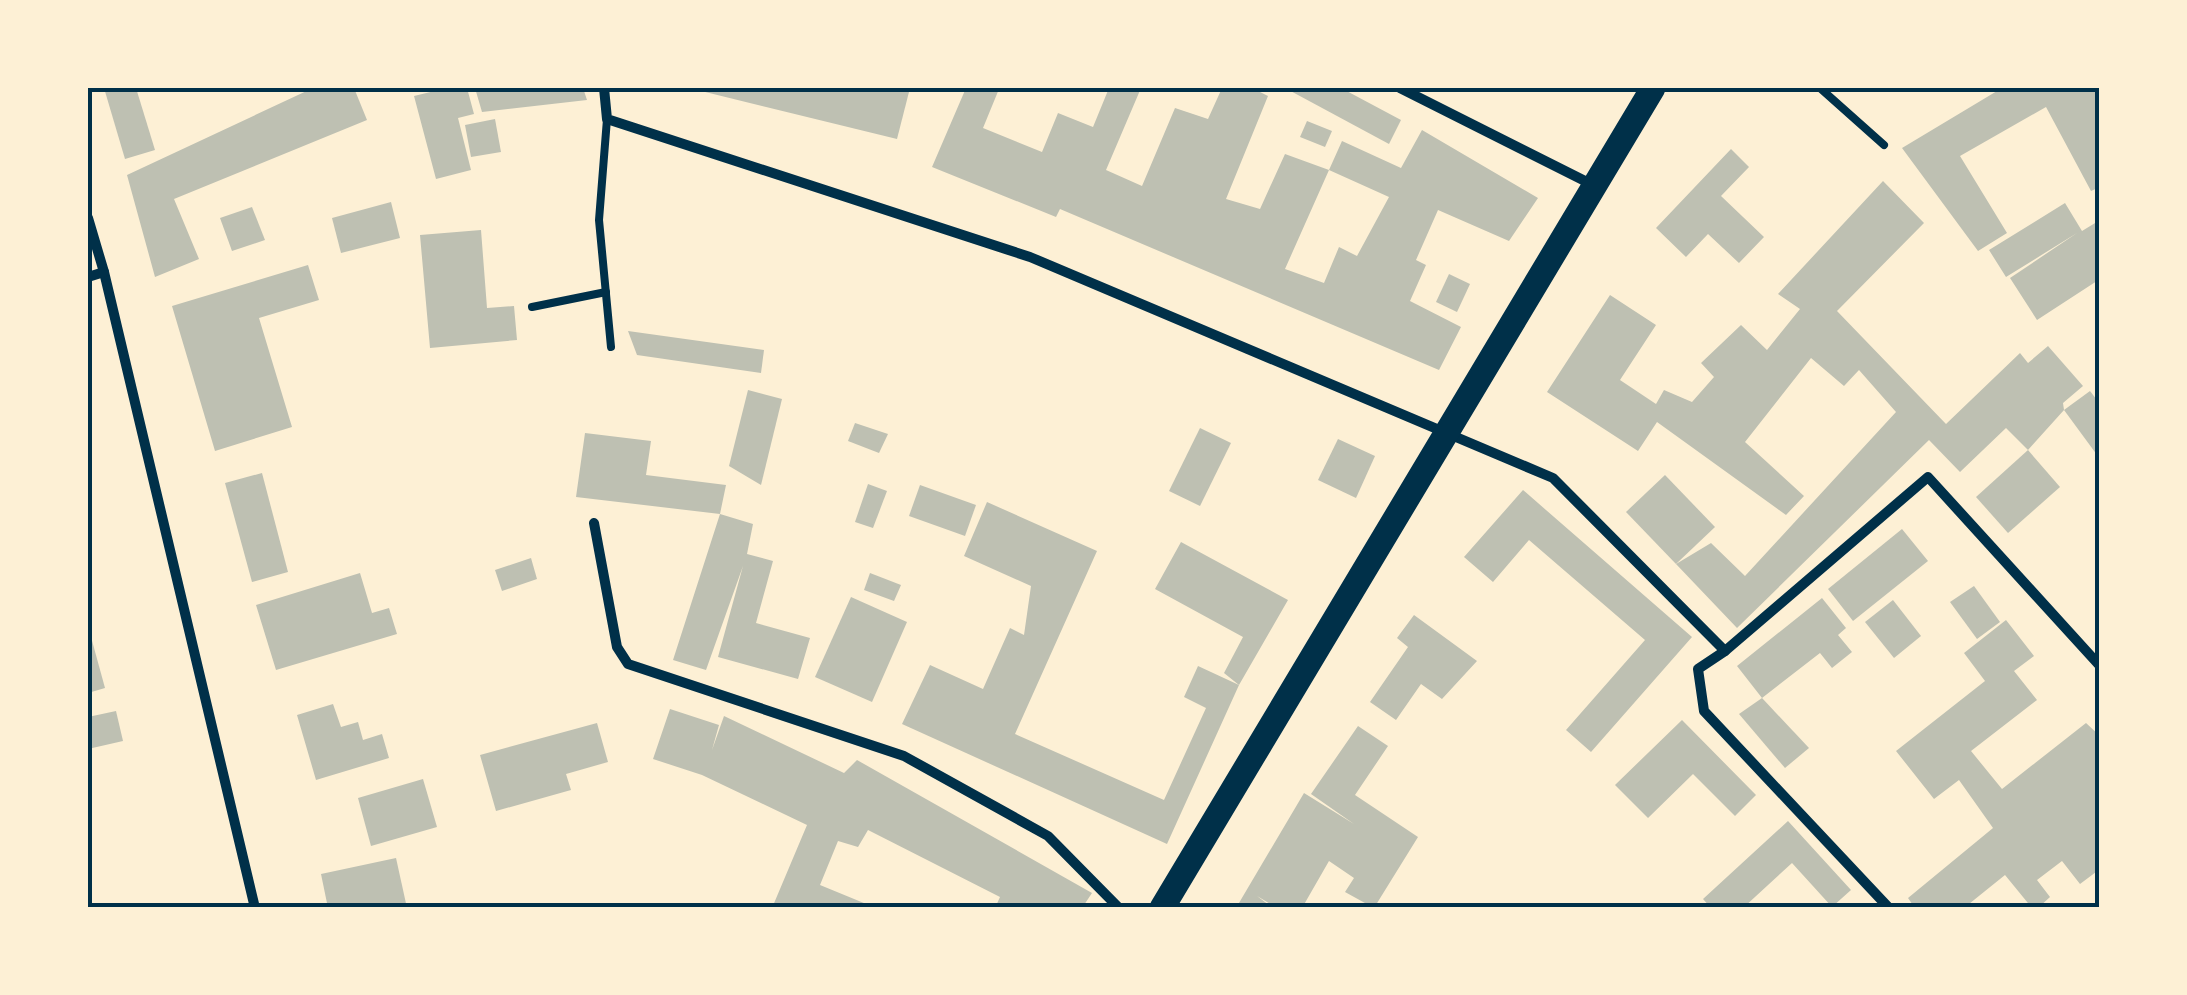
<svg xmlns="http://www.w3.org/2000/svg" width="2187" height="995" font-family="'Source Sans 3',sans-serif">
<rect width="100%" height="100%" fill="#fdf0d5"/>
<g fill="#bec0b2" fill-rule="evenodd">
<path d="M104,88H136L155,150L125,159Z"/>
<path d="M313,88H354L367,120L174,199L199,259L155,277L127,175Z"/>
<path d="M447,88H467L474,114L458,118L471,170L436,179L414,96Z"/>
<path d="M475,88H583L587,100L482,112Z"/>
<path d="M689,88H910L897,139Z"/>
<path d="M966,88L999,89L983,128L1042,152L1058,113L1093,127L1109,88H1141L1106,170L1142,186L1175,108L1208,119L1222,88H1252L1268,96L1226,199L1260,209L1285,154L1329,170L1342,141L1401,168L1422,130L1538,198L1509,241L1438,210L1416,260L1426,265L1410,301L1461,327L1439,370L1060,209L1056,217L932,167ZM1329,170L1389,197L1357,256L1339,247L1324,283L1285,269Z"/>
<path d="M1285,88H1341L1401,120L1389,144Z"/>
<path d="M2002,88H2095L2100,95V187L2091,191L2046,107L1960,156L2007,233L1978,251L1902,148Z"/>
<path d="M495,119L501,152L471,157L465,125Z"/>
<path d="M1307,121L1332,131L1325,147L1300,137Z"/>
<path d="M1731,149L1749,167L1721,196L1764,237L1739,263L1708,234L1686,257L1656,228Z"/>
<path d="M1883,181L1924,223L1837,311L1946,424L2020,353L2028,363L2048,346L2083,386L2063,403L2064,410L2028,450L2006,428L1960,472L1929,440L1737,628L1676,564L1711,543L1745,576L1896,412L1859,370L1844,386L1811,358L1745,442L1804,496L1786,515L1657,422L1638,451L1547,392L1610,295L1656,325L1620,380L1656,404L1664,390L1692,402L1714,377L1701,363L1741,325L1767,350L1800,309L1778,294Z"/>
<path d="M391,202L400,238L341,253L332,218Z"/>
<path d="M2065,203L2082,231L2100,220V279L2037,320L2010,278L2077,233L2006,277L1989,250Z"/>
<path d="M252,207L265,240L232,251L220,218Z"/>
<path d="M481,230L487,308L514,306L517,340L430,348L420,235Z"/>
<path d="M308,265L319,300L259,318L292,427L215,451L172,306Z"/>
<path d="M1449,274L1470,284L1457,312L1436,302Z"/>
<path d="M628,331L764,350L761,373L637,355Z"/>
<path d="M748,390L782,399L761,485L729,466Z"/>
<path d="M2090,391L2100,404V459L2064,410Z"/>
<path d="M855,423L888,434L879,453L848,441Z"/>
<path d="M1200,428L1231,443L1200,506L1169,491Z"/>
<path d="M585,433L651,441L646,475L726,485L720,514L576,497Z"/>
<path d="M1338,439L1375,456L1356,498L1318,480Z"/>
<path d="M2028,450L2060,487L2008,533L1976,497Z"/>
<path d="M262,473L288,572L252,582L225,483Z"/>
<path d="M1665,475L1715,527L1676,564L1626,512Z"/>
<path d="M868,484L887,491L873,528L855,522Z"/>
<path d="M920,485L976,505L965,536L909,516Z"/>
<path d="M1523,490L1692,637L1591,752L1566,730L1645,640L1529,540L1493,582L1464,557Z"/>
<path d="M987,502L1097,551L1015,734L1164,800L1206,708L1184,697L1198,666L1239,685L1167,844L902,724L930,665L983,689L1010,628L1024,635L1031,586L964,556Z"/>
<path d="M720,514L753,524L747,554L773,561L756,623L810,638L798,679L718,657L743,566L706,670L673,660Z"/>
<path d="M1902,529L1928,561L1853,621L1828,589Z"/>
<path d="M1181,542L1288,600L1239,685L1224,673L1243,637L1155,589Z"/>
<path d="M531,558L537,579L502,591L495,570Z"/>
<path d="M360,573L372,613L389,608L397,634L276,670L256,605Z"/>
<path d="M870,573L901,585L894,601L864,590Z"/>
<path d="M1974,586L2000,622L1977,639L1950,602Z"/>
<path d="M851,597L907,622L872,702L815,677Z"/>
<path d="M1822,598L1846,628L1838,635L1852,652L1832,668L1820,653L1762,698L1737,666Z"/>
<path d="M1893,600L1921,636L1894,658L1865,622Z"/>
<path d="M1414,615L1477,661L1442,699L1421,684L1396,720L1370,702L1408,647L1397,638Z"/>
<path d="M2006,620L2034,656L2014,671L2037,700L1971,751L2002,789L2086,723L2100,736V869L2080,884L2062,861L2037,880L2050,897L2038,908H2032L2005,875L1964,908H1915L1908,898L1993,828L1959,780L1934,799L1896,751L1985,681L1964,653Z"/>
<path d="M88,626L105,688L88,693Z"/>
<path d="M1762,698L1809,748L1785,768L1739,714Z"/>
<path d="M333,704L341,727L358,722L363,740L382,734L389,758L316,780L297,715Z"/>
<path d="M670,709L719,725L712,750L724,716L844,773L857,760L1092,893L1082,908H995L1000,897L868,830L858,847L838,841L820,885L876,908H772L807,825L702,775L653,759Z"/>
<path d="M116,711L123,741L88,749V717Z"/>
<path d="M1682,720L1756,795L1735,816L1693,774L1648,818L1615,785Z"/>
<path d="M597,723L608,762L566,774L571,790L496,811L480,755Z"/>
<path d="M1358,726L1388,746L1355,795L1418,837L1374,908L1345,892L1354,878L1329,861L1302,908H1277L1257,896L1273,908H1236L1304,793L1354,824L1311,794Z"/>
<path d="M423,779L437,827L371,846L358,798Z"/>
<path d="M1788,821L1851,890L1832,907L1792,863L1743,908H1711L1703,899Z"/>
<path d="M396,858L407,908H328L321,874Z"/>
</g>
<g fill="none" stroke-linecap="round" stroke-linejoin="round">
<g stroke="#003049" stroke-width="8">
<path d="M1820,88L1884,145"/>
<path d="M607,119L599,220L611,347"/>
<path d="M532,307L606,292"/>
</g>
<g stroke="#003049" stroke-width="10">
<path d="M604,88L607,119L1030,257L1553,478L1725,651L1698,669L1704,711L1889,908"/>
<path d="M1400,88L1591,184"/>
<path d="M88,218L104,272L255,908"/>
<path d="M88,277L104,272"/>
<path d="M594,523L617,647L628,664L904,756L1048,836L1119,908"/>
<path d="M1725,651L1928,477L2100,666"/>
</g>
<path stroke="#003049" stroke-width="25" d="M1162,908L1653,88"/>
</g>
<rect width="2187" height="995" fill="none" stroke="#fdf0d5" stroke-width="180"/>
<rect x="90" y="90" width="2007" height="815" fill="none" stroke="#003049" stroke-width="4"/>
</svg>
